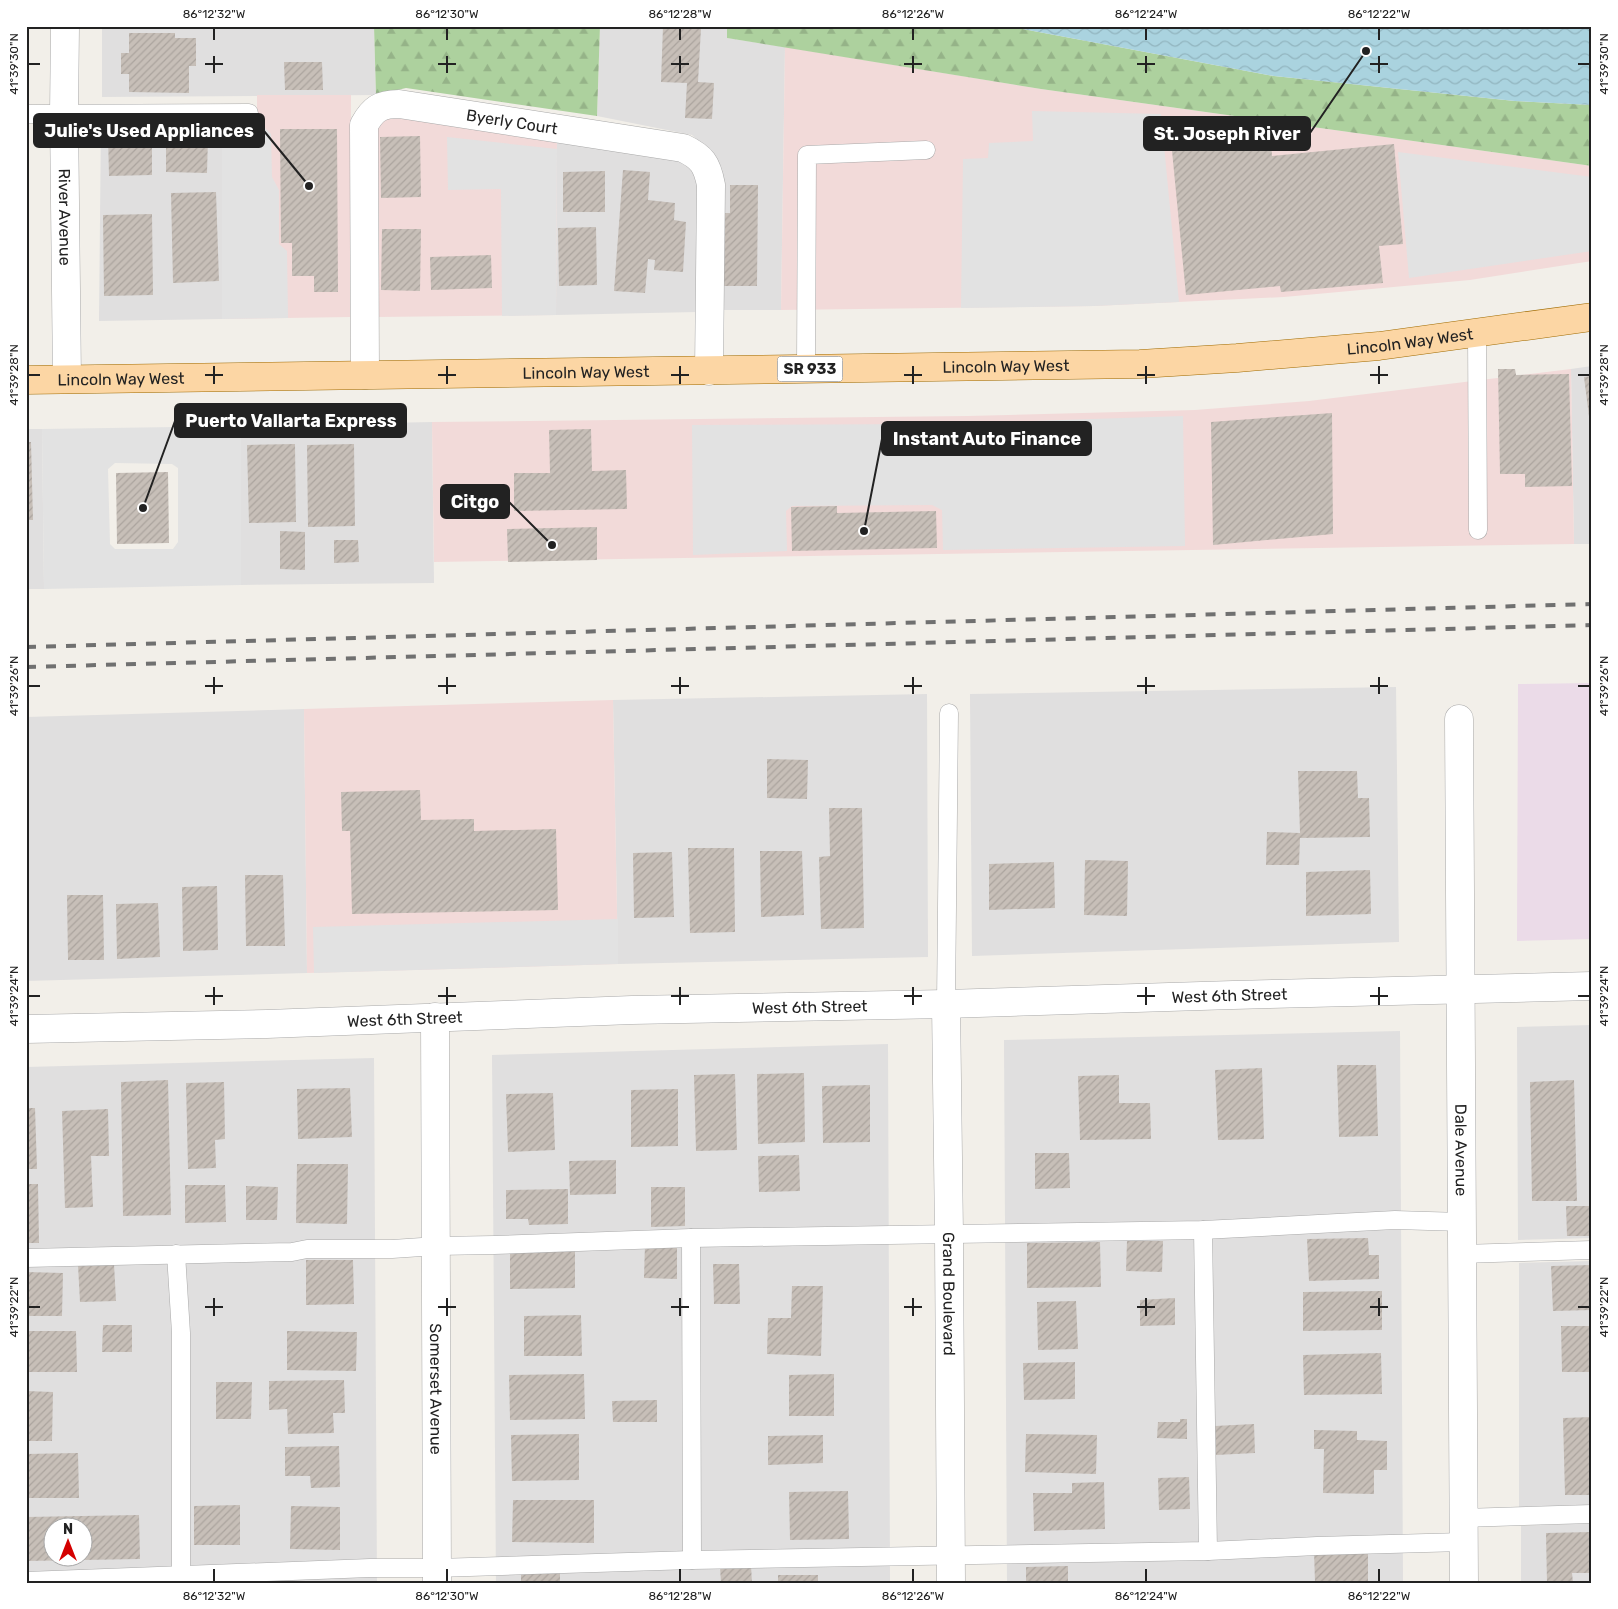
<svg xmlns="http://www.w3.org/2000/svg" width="1618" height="1609" font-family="Rubik,sans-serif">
<defs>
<pattern id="forest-firs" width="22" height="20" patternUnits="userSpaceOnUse" patternTransform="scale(1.25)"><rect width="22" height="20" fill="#add19e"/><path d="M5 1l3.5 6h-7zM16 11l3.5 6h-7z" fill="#95b388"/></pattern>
<pattern id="water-waves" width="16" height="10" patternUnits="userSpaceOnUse" patternTransform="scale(1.25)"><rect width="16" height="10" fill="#aad3df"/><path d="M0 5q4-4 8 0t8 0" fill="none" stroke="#92b5bf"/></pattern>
<pattern id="building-hatch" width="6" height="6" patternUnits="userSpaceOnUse" patternTransform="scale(1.25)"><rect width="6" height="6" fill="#c7bfb8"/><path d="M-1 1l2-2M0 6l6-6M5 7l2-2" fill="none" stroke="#aba49e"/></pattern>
</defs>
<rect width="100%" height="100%" fill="#f2efe9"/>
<g fill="#e0dfdf" fill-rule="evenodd">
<path d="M102,26H374L376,95L102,97Z"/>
<path d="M600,26H727V38L785,47L781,310H721L712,154L692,135L597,116Z"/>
<path d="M222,120V319L99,321L101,121Z"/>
<path d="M557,141L683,160L691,167L698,183L697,312L556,315Z"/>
<path d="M1592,366V544H1574L1571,369Z"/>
<path d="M432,422L434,583L241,585V426Z"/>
<path d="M26,429H42L44,589H26Z"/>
<path d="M1396,687L1399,942L972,956L970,694Z"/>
<path d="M927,694L928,957L618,964L613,700Z"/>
<path d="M304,709L307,973L26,981V717Z"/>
<path d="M1592,1025V1238L1518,1240L1517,1027Z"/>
<path d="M1400,1031L1403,1583H1007L1004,1040Z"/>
<path d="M888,1044L890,1583H496L492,1055Z"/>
<path d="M374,1058L377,1583H26V1067ZM52,1526H82V1556H52Z"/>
<path d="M1592,1261V1506L1519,1508V1263Z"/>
<path d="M1592,1523V1583H1521V1526Z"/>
</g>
<g fill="#f2dad9">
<path d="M785,47L1041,89L1592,166V261L1470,280L1284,297L1094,306L781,310Z"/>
<path d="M257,95H351L350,317L222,319V120H257Z"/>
<path d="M389,115L557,141L556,315L378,317L376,125Z"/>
<path d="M1571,369L1574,544L434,562L432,422L968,416L1195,410L1309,401Z"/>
<path d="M613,700L618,964L307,973L304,709Z"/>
</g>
<path fill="#ebdbe8" d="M1592,683V939L1517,941L1518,684Z"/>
<g fill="url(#forest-firs)">
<path d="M374,26H600L597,116L406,88L376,95Z"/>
<path d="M727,26H1007L1274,76L1515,101L1592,105V166L1041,89L727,38Z"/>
</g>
<g fill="#e2e2e2" fill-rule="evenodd">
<path d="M1032,111L1161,114L1179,302L1094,306L961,308L963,159L988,158L989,143L1033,141Z"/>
<path d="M222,120H257L271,134L272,177L279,190V244L287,251L288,318L222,319Z"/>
<path d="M447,137L557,149L556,315L502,316L501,189L448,190Z"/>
<path d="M1398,152L1592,177V251L1409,278Z"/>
<path d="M1183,416L1185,546L943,550L942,510L932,505L792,506L786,511L787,551L693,555L692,425L938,424Z"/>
<path d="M241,426V585L44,589L42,429ZM115,463L172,464L178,468V542L173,549H115L110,544L108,469Z"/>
<path d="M618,919V964L314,973L313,927Z"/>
</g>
<path fill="url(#water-waves)" d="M1007,26H1592V105L1515,101L1274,76Z"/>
<g fill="url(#building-hatch)" fill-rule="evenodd">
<rect x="213" y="26" width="35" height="2"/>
<path d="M663,26L701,28L698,82L714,83L712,119L685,118L687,83L661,82Z"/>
<path d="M129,33H175V38H196V66H189V93L129,92V74H121V53H129Z"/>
<path d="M284,62H322L323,90H285Z"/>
<path d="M1239,124L1240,134L1270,132L1272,156L1394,144L1403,244L1379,246L1383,283L1281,292L1280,286L1186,295L1170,130Z"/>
<path d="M280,129H337L338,292H314V276H292V243H281Z"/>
<path d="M108,136H152V175L109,176Z"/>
<path d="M166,136L208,137L207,173L166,172Z"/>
<path d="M420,136L421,197L381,198L380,137Z"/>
<path d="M623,170L650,172L648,200L675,203L674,220L686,222L683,272L654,270L655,260L648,259L645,293L614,291Z"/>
<path d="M605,171V212H563V172Z"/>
<path d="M730,185H758L757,286H723L724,213H730Z"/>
<path d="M216,192L219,281L173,283L171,193Z"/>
<path d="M152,214L153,295L104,296L103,215Z"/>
<path d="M596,227L597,285L559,286L558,228Z"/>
<path d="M382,229H421L420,291L381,290Z"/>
<path d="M491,255L492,288L431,290L430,257Z"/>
<path d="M1498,369H1515L1516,375L1569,374L1572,486L1525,487V474H1500Z"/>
<path d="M1592,376V432H1591L1584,377Z"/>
<path d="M1332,413L1333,534L1213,545L1211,422Z"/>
<path d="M591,429L592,471L626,470L627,509L514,511V473H550L549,430Z"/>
<path d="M26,442H31L33,520H26Z"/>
<path d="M295,444L296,522L249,523L247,445Z"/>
<path d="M354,444L355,526L308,527L307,445Z"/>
<path d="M168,472L169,543L117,544L116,473Z"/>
<path d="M837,506V513L936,511L937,548L792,551L791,507Z"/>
<path d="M597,527V560L508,562L507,529Z"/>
<path d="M280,531L305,532V570L280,569Z"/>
<path d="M334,540H358L359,562L334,563Z"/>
<path d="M767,759L808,760L807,799L767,798Z"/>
<path d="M1298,771H1357L1358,798H1369L1370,837L1300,838L1299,865H1266L1267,832L1300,833Z"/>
<path d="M420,790L421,820L474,819V831L556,829L558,910L352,914L350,831H342L341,792Z"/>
<path d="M829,808H862L864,928L821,929L819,857L830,856Z"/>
<path d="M688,848H734L735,932L690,933Z"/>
<path d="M760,851H802L804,915L761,917Z"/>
<path d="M672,852L674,917L634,918L633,853Z"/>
<path d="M1085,860L1128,861L1127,916L1084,915Z"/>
<path d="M1054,862L1055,908L989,910V864Z"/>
<path d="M1370,870L1371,914L1306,916V872Z"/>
<path d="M245,875H283L285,946H246Z"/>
<path d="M217,886L218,950L183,951L182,887Z"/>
<path d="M67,895H103L104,960H68Z"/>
<path d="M158,903L160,957L117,959L116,904Z"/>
<path d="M1337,1065H1376L1378,1136L1339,1137Z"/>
<path d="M1262,1068L1264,1139L1218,1140L1215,1070Z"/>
<path d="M804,1073L805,1142L758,1144L757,1074Z"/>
<path d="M735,1074L737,1150L696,1151L694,1075Z"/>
<path d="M1119,1075V1103H1150L1151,1139L1080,1140L1078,1076Z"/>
<path d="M168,1080L171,1215L123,1216L121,1082Z"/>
<path d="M1574,1080L1577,1201H1532L1530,1082Z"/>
<path d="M224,1082L225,1139L215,1140L216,1168L188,1169L186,1083Z"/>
<path d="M870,1085V1142L823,1143L822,1086Z"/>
<path d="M350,1088L352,1137L298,1139L297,1089Z"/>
<path d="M678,1089V1146L631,1147V1090Z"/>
<path d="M553,1093L555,1150L508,1152L506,1094Z"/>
<path d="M26,1108H35L37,1169H26Z"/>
<path d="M108,1109L109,1156H91L93,1207L65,1208L62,1111Z"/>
<path d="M1035,1153H1069L1070,1188L1035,1189Z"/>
<path d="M799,1155L800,1191L759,1192L758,1156Z"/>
<path d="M616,1160V1194L570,1195L569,1161Z"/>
<path d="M297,1164H348L347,1224L296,1223Z"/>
<path d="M26,1184H38L39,1243H26Z"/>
<path d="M185,1185H225L226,1222L185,1223Z"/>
<path d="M246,1186L278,1187L277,1220H246Z"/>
<path d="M651,1187H685V1226L651,1227Z"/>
<path d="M568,1189V1224L529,1225L528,1219H506V1190Z"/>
<path d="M1566,1206H1592V1236H1567Z"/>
<path d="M1368,1238L1369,1255H1379V1279L1309,1281L1307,1239Z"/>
<path d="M1127,1241H1163L1162,1272L1126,1271Z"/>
<path d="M1100,1242L1101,1287L1027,1288V1243Z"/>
<path d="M645,1244L677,1245V1279L644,1278Z"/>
<path d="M575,1250V1288L510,1289V1251Z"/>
<path d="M306,1260H353L354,1304L306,1305Z"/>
<path d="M114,1264L116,1301L80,1302L78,1265Z"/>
<path d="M713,1264H739L740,1304H714Z"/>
<path d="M1592,1265V1310L1553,1311L1551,1266Z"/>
<path d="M26,1272L63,1273L62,1316H26Z"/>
<path d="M792,1286H823L821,1356L767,1354L768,1318H791Z"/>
<path d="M1382,1291V1330L1303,1331V1292Z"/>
<path d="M1175,1298V1325L1140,1326V1300Z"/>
<path d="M1076,1301L1078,1349L1038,1350L1037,1302Z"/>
<path d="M581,1315L582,1356H524V1316Z"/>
<path d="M103,1325H132V1352H102Z"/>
<path d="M1561,1326H1592V1372H1562Z"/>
<path d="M26,1331H76L77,1372H26Z"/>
<path d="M287,1331L357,1332L356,1371L287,1370Z"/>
<path d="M1381,1353L1382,1394L1304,1395L1303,1355Z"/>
<path d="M1075,1362V1399L1024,1400L1023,1363Z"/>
<path d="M584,1374L585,1419L510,1420L509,1375Z"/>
<path d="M834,1374V1416H789V1375Z"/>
<path d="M344,1380L345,1413H333L334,1433L288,1434L287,1409L269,1410V1381Z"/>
<path d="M216,1382H252L251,1419H216Z"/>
<path d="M26,1391L53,1392L52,1441H26Z"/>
<path d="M657,1400V1422H613L612,1401Z"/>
<path d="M1592,1417V1495H1565L1563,1418Z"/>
<path d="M1180,1419H1187V1439L1157,1438L1158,1422H1180Z"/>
<path d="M1254,1424L1255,1453L1216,1455L1215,1426Z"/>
<path d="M1314,1430L1357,1431V1440L1387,1441V1470H1374V1494L1323,1493L1324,1449H1314Z"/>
<path d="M579,1434V1480L512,1481L511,1435Z"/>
<path d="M1026,1434L1097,1435L1096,1474L1025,1472Z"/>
<path d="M823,1435V1463L768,1465V1436Z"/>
<path d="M339,1446L340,1487L311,1488L310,1476H285V1447Z"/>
<path d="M78,1453L79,1498H26V1454Z"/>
<path d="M1189,1477L1190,1509L1159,1510L1158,1478Z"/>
<path d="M1104,1482L1105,1529L1034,1531L1033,1493H1072V1483Z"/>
<path d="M848,1491L849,1539L790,1540L789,1492Z"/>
<path d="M513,1500H594V1543L512,1542Z"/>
<path d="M240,1505V1545H194V1506Z"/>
<path d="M291,1506L340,1507V1550L290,1549Z"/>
<path d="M139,1515L140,1559L26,1561V1517ZM52,1526H82V1556H52Z"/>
<path d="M1592,1532V1573H1572L1573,1583H1547L1546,1533Z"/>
<path d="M1368,1550V1583H1315L1314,1551Z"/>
<path d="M751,1566L752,1583H721L720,1567Z"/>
<path d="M1068,1566V1583H1026V1567Z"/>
<path d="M560,1572V1583H521V1573Z"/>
<rect x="778" y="1575" width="40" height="8"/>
</g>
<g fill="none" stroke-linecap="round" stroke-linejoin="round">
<g stroke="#a9a9a9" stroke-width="19">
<g id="service">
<path d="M26,114L249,113"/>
<path d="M1477,332L1478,530"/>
<path d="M806,369L807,155L926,150"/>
<path d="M946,1004L949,713"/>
<path d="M1203,1230L1208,1551"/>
<path d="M691,1238L692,1560"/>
<path d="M176,1254L181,1333V1575"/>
<path d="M1462,1254L1592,1250"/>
<path d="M26,1258L292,1252L307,1249H392L437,1246L494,1245L691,1238L1203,1230L1395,1220L1462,1222"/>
<path d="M1463,1518L1592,1514"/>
<path d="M26,1581L370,1568H437L692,1560L1208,1551L1317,1546L1463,1542"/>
</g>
</g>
<g stroke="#a9a9a9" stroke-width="29">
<g id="minor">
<path id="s1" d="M65,26L64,114L67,379"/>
<path id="s2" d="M365,375L364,125C373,109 380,104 399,104L683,148C702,157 707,164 711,185L709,371"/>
<path id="s3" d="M1459,719L1464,1583"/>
<path id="s4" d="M946,1004L949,1234L951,1583"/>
<path id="s5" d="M435,1017L437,1583"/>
<path id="s6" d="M26,1029L267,1024L632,1010L946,1004L1233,995L1592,986"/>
</g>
</g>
<g stroke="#a06b00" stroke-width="29">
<g id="primary">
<path id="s7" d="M26,380L1140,364L1237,358L1379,346L1592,317"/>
</g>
</g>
<use href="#service" stroke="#fff" stroke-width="18"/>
<use href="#minor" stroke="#fff" stroke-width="28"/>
<use href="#primary" stroke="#fcd6a4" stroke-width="28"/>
<g stroke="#707070" stroke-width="4" stroke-dasharray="10 10" stroke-linecap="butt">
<path d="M26,647L1592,604"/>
<path d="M26,667L1592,625"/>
</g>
</g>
<path fill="none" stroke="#222" stroke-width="2" d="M214,28V40M447,28V40M680,28V40M913,28V40M1146,28V40M1379,28V40M214,56V73M447,56V73M680,56V73M913,56V73M1146,56V73M1379,56V73M28,64H40M205,64H223M438,64H456M671,64H689M904,64H922M1137,64H1155M1370,64H1388M1578,64H1590M214,366V384M447,366V384M680,366V384M913,366V384M1146,366V384M1379,366V384M28,375H40M205,375H223M438,375H456M671,375H689M904,375H922M1137,375H1155M1370,375H1388M1578,375H1590M214,677V694M447,677V694M680,677V694M913,677V694M1146,677V694M1379,677V694M28,686H40M205,686H223M438,686H456M671,686H689M904,686H922M1137,686H1155M1370,686H1388M1578,686H1590M214,987V1005M447,987V1005M680,987V1005M913,987V1005M1146,987V1005M1379,987V1005M28,996H40M205,996H223M438,996H456M671,996H689M904,996H922M1137,996H1155M1370,996H1388M1578,996H1590M214,1298V1316M447,1298V1316M680,1298V1316M913,1298V1316M1146,1298V1316M1379,1298V1316M28,1307H40M205,1307H223M438,1307H456M671,1307H689M904,1307H922M1137,1307H1155M1370,1307H1388M1578,1307H1590M214,1569V1582M447,1569V1582M680,1569V1582M913,1569V1582M1146,1569V1582M1379,1569V1582"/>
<g text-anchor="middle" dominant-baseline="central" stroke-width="4.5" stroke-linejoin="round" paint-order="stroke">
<rect fill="#fff" stroke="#646464" stroke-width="1" x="777.5" y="356.5" width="65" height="25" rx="4"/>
<g font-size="15" font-weight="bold" fill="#222">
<text x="810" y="369">SR 933</text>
</g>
<g font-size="16" fill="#222" stroke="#fff">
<text stroke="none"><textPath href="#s2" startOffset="408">Byerly Court</textPath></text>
<text stroke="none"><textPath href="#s1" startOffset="191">River Avenue</textPath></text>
<text stroke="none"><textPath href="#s7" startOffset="1385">Lincoln Way West</textPath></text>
<text stroke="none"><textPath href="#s7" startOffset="980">Lincoln Way West</textPath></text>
<text stroke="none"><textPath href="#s7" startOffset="560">Lincoln Way West</textPath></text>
<text stroke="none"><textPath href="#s7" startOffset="95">Lincoln Way West</textPath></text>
<text stroke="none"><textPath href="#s6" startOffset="1204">West 6th Street</textPath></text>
<text stroke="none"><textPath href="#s6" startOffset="784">West 6th Street</textPath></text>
<text stroke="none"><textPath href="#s6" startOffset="379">West 6th Street</textPath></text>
<text stroke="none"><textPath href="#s3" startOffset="431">Dale Avenue</textPath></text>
<text stroke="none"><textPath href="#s4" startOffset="290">Grand Boulevard</textPath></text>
<text stroke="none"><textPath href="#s5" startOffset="372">Somerset Avenue</textPath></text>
</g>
</g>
<path fill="none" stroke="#222" stroke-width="2" d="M309 186L264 131M1366 51L1310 133M143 508L175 421M864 531L882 439M552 545L509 502"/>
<g fill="#222" stroke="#fff" stroke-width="2">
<circle cx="309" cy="186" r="5"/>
<circle cx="1366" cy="51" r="5"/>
<circle cx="143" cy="508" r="5"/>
<circle cx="864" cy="531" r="5"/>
<circle cx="552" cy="545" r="5"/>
</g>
<g fill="#222" stroke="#222" stroke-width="2">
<rect x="34" y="114" width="230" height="33" rx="5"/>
<rect x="1144" y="117" width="166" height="33" rx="5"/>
<rect x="175" y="404" width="231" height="33" rx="5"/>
<rect x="882" y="422" width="209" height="33" rx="5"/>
<rect x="441" y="485" width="68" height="33" rx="5"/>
</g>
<g font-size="18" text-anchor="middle" font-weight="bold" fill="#fff">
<text x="149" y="137">Julie's Used Appliances</text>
<text x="1227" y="140">St. Joseph River</text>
<text x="291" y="427">Puerto Vallarta Express</text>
<text x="987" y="445">Instant Auto Finance</text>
<text x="475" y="508">Citgo</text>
</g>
<rect width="1618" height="1609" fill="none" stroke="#ffffff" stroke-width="55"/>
<g transform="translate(68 1542)"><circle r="24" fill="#ffffff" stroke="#a7a7a7"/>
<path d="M0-4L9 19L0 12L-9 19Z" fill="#d40000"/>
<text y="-8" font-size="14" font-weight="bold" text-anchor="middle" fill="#222222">N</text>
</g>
<rect x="28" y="28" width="1562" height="1554" fill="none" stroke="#222" stroke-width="2"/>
<g font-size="12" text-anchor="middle" fill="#222">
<text x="214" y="18">86°12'32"W</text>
<text x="447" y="18">86°12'30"W</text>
<text x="680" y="18">86°12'28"W</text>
<text x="913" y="18">86°12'26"W</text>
<text x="1146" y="18">86°12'24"W</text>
<text x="1379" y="18">86°12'22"W</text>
<text transform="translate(14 64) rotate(-90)" y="4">41°39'30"N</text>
<text transform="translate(1604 64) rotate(-90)" y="4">41°39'30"N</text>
<text transform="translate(14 375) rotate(-90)" y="4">41°39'28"N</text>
<text transform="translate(1604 375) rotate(-90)" y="4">41°39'28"N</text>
<text transform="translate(14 686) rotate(-90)" y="4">41°39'26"N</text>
<text transform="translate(1604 686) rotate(-90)" y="4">41°39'26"N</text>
<text transform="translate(14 996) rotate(-90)" y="4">41°39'24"N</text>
<text transform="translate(1604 996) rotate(-90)" y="4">41°39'24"N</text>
<text transform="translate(14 1307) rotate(-90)" y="4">41°39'22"N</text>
<text transform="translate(1604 1307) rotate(-90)" y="4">41°39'22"N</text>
<text x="214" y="1600">86°12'32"W</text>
<text x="447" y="1600">86°12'30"W</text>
<text x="680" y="1600">86°12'28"W</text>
<text x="913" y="1600">86°12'26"W</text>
<text x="1146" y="1600">86°12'24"W</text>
<text x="1379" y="1600">86°12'22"W</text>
</g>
</svg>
